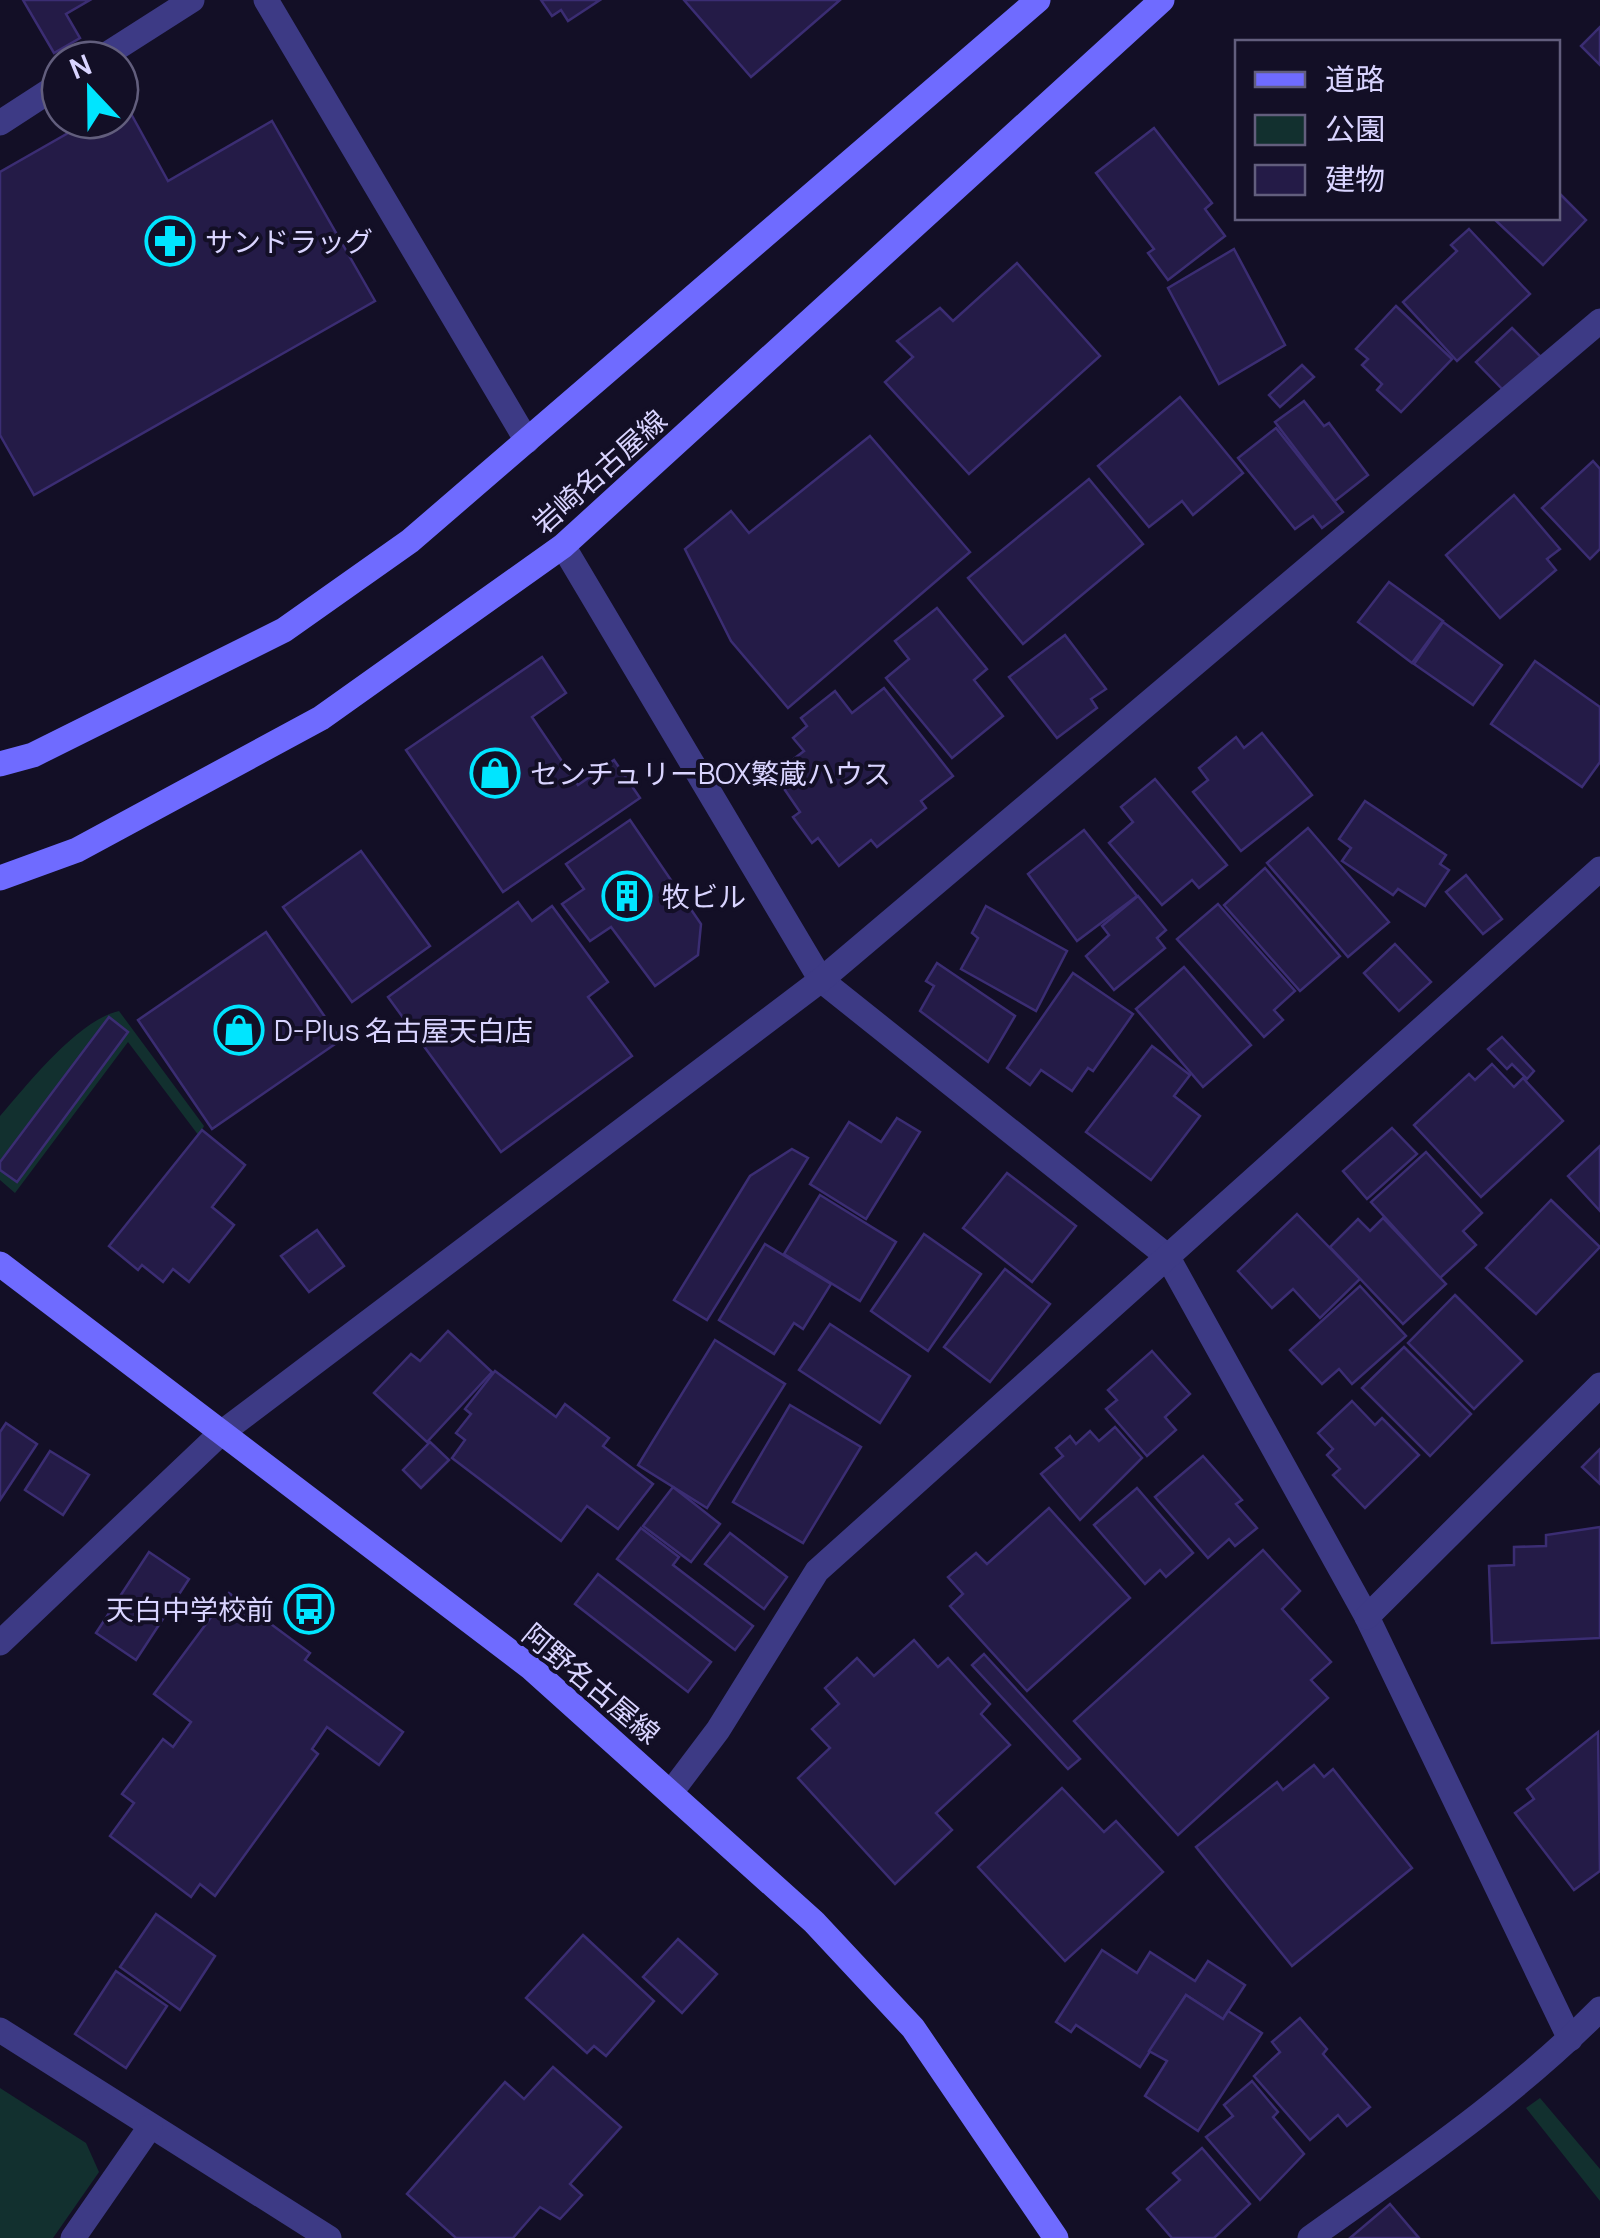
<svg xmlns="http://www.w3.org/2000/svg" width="1600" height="2238" font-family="Manrope,'Noto Sans JP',sans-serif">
<rect width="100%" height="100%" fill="#130f26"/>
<g fill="#12302f">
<path d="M119,1011L204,1126L199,1136L128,1042L15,1193L0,1180V1116C28,1084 78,1020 119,1011Z"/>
<path d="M0,2088L86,2143L99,2172L53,2238H0Z"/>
<path d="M1540,2098L1600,2169V2201L1526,2108Z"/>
</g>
<g fill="#241b47" stroke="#3b2d73" stroke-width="2.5">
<path d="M23,0H90L66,14L80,38L54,53Z"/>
<path d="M541,0H600L568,21L561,10L552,16Z"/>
<path d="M684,0H840L751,77Z"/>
<path d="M1600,27V65L1581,46Z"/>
<path d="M124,101L168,181L272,121L375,301L34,495L0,435V172L91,120H120Z"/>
<path d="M1154,128L1212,203L1205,209L1225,236L1168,280L1148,253L1154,249L1096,173Z"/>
<path d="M1558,192L1586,220L1543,265L1493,218H1558Z"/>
<path d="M1469,229L1530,294L1457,361L1403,302L1457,251L1451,245Z"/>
<path d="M1234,249L1285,345L1219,384L1168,288Z"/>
<path d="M1017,263L1100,356L969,474L885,382L913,357L897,341L940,308L953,321Z"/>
<path d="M1396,306L1452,359L1401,412L1377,390L1382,384L1362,365L1368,359L1356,349Z"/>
<path d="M1512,328L1544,360L1508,395L1476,362Z"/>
<path d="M1302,365L1314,377L1280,407L1269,395Z"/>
<path d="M1180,397L1243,473L1193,515L1182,501L1149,527L1098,466Z"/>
<path d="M1304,401L1324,426L1329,423L1368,475L1335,501L1275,422Z"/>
<path d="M1276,428L1343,512L1322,528L1313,516L1295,529L1238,458Z"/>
<path d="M870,436L970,552L788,708L731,641L685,549L731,511L749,533Z"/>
<path d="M1593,461L1600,469V549L1590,559L1542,508Z"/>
<path d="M1089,479L1143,544L1023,644L968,578Z"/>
<path d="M1514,495L1560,549L1547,559L1556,570L1500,618L1446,555Z"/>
<path d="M1389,582L1443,621L1412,663L1358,622Z"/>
<path d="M937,608L987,669L974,680L1003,716L952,758L886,678L909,659L895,641Z"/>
<path d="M1443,622L1502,665L1473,705L1414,664Z"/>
<path d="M1065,635L1106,689L1091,699L1097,708L1057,738L1009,677Z"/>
<path d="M542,657L566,693L532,717L578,785L614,760L640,798L503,892L406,750Z"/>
<path d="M1535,661L1600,707V762L1582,787L1491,724Z"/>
<path d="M884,688L953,776L921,801L926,808L877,847L871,840L839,866L818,838L812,843L793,817L800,812L774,774L804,751L793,738L807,726L801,718L835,691L852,713Z"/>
<path d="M1262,733L1312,795L1241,851L1193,792L1208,780L1199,768L1236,737L1244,748Z"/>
<path d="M1155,779L1227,865L1199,888L1192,880L1162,905L1109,843L1133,822L1121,807Z"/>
<path d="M1365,801L1446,855L1440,864L1449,870L1425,906L1398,889L1393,895L1342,861L1351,848L1339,839Z"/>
<path d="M630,820L701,924L698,955L655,986L611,927L590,941L562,904L584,889L566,864Z"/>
<path d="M1308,828L1389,922L1348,957L1267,863Z"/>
<path d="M1084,830L1137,896L1077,941L1028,874Z"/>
<path d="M361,851L430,946L352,1002L283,907Z"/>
<path d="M1265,868L1340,956L1300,991L1224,905Z"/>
<path d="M1466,875L1502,919L1483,934L1446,892Z"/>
<path d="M1138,896L1166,930L1157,938L1165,948L1114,990L1086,956L1109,935L1102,926Z"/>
<path d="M518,902L532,921L552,906L608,982L588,997L632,1056L501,1152L388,997Z"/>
<path d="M1218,904L1295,991L1274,1010L1283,1020L1264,1037L1177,939Z"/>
<path d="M986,906L1067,951L1036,1011L961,969L978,938L972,933Z"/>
<path d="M266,932L341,1040L212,1129L138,1020Z"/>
<path d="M1395,944L1431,982L1399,1011L1364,973Z"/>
<path d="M937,963L1015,1016L988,1062L920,1011L934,986L926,981Z"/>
<path d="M1184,967L1251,1045L1203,1087L1136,1009Z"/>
<path d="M1073,973L1133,1014L1093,1071L1088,1068L1072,1091L1041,1070L1030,1085L1007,1068Z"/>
<path d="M109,1017L128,1032L17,1182L0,1170V1162Z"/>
<path d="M1502,1037L1534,1071L1527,1079L1512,1064L1507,1069L1488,1049Z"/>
<path d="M1152,1046L1190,1075L1174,1096L1200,1116L1151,1180L1086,1132Z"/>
<path d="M1492,1064L1514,1087L1523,1078L1563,1121L1481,1197L1414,1125L1469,1074L1475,1080Z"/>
<path d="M897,1118L920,1132L866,1219L810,1184L849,1122L881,1142Z"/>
<path d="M1392,1128L1417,1154L1367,1199L1343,1171Z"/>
<path d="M202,1130L245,1165L212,1207L234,1225L189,1282L173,1269L163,1282L142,1265L138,1270L109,1246Z"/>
<path d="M1600,1146V1211L1568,1176Z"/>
<path d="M792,1149L808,1158L707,1320L674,1300L750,1176Z"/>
<path d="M1426,1152L1482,1213L1463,1231L1476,1245L1440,1278L1371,1202Z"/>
<path d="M1007,1173L1076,1226L1032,1282L963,1228Z"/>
<path d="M820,1195L896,1242L860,1301L784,1254Z"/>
<path d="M1551,1200L1600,1247L1536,1314L1486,1268Z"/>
<path d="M1297,1214L1360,1279L1320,1318L1293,1289L1272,1308L1238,1271Z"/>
<path d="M1383,1218L1446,1284L1403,1324L1330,1247L1358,1219L1370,1231Z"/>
<path d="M317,1230L344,1266L309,1292L281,1256Z"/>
<path d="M924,1234L981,1274L928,1351L871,1311Z"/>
<path d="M765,1244L831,1284L803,1329L794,1323L774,1354L719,1320Z"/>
<path d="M1005,1269L1050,1304L990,1382L944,1347Z"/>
<path d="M1360,1286L1406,1336L1352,1384L1339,1369L1322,1384L1290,1350Z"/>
<path d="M1455,1295L1522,1361L1474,1409L1408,1343Z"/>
<path d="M830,1324L910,1376L880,1423L799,1370Z"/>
<path d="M448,1331L492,1372L427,1442L374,1393L411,1354L420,1361Z"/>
<path d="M715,1340L785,1384L707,1508L638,1465Z"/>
<path d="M1404,1347L1471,1414L1430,1456L1362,1388Z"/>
<path d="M1152,1351L1190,1394L1165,1417L1176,1430L1147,1456L1106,1409L1117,1400L1108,1390Z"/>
<path d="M495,1371L556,1417L565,1404L609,1438L603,1446L653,1484L618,1529L587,1506L561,1541L452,1458L465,1440L456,1433L471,1414L465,1409Z"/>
<path d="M1352,1401L1375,1425L1382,1418L1419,1455L1365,1508L1333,1475L1340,1469L1327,1455L1333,1449L1318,1433Z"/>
<path d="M790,1405L861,1447L803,1543L733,1502Z"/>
<path d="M6,1423L37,1444L0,1500V1432Z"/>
<path d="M1115,1427L1142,1458L1080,1520L1041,1474L1063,1456L1056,1448L1070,1436L1076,1444L1090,1431L1099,1441Z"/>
<path d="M430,1442L449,1460L421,1488L403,1470Z"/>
<path d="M1600,1449V1484L1582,1467Z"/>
<path d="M50,1451L89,1475L63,1515L25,1490Z"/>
<path d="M1203,1456L1242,1500L1236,1504L1257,1528L1235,1546L1229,1539L1208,1558L1155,1497Z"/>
<path d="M673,1487L720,1524L691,1562L643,1526Z"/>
<path d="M1137,1488L1193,1553L1166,1577L1160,1570L1145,1584L1094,1525Z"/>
<path d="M1049,1508L1130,1598L1027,1691L950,1606L963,1594L948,1577L976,1553L987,1564Z"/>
<path d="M1600,1527V1638L1492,1643L1489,1566L1514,1565V1547L1546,1546V1535Z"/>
<path d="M641,1528L679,1557L673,1565L753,1626L735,1650L617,1559Z"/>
<path d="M730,1533L787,1577L764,1609L705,1564Z"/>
<path d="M1263,1550L1300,1591L1282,1609L1331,1662L1311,1680L1328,1698L1178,1835L1074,1721Z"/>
<path d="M149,1552L189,1579L136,1660L96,1633Z"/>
<path d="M598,1574L711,1662L688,1692L575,1604Z"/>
<path d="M229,1593L310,1653L305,1660L403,1732L379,1765L327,1727L312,1749L318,1754L215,1896L200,1884L191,1897L110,1836L134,1803L122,1794L163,1739L173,1747L191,1722L154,1694Z"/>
<path d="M914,1640L938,1667L948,1658L990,1704L981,1714L1010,1745L936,1813L952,1830L895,1884L798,1778L830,1748L812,1729L839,1704L825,1688L857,1658L874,1676Z"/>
<path d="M984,1654L1080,1759L1068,1769L972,1665Z"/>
<path d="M1598,1732L1600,1871L1574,1890L1515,1813L1534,1799L1527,1789Z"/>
<path d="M1314,1765L1324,1777L1333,1769L1412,1868L1292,1966L1196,1847L1277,1782L1283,1790Z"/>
<path d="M1062,1788L1104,1832L1116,1821L1163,1872L1065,1961L978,1867Z"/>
<path d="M156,1914L215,1956L180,2010L120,1967Z"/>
<path d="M583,1935L654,2001L606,2056L594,2046L587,2053L526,1998Z"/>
<path d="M678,1939L717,1974L682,2013L643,1977Z"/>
<path d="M1102,1950L1137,1973L1150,1952L1195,1981L1208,1961L1245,1985L1223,2019L1186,1995L1140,2067L1076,2025L1071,2032L1056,2022Z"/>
<path d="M116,1971L167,2006L126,2068L75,2034Z"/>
<path d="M1186,1995L1223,2019L1228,2011L1262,2033L1198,2131L1145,2096L1167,2061L1149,2051Z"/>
<path d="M1300,2018L1327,2049L1323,2054L1370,2107L1347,2126L1338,2115L1310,2140L1254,2076L1280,2052L1272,2042Z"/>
<path d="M553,2067L621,2127L570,2184L582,2195L560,2219L540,2207L513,2238H456L407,2194L505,2082L524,2099Z"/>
<path d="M1252,2081L1278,2112L1273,2117L1304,2154L1260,2200L1206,2137L1233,2116L1224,2105Z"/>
<path d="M1202,2148L1250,2204L1214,2238H1172L1147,2209L1180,2180L1173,2173Z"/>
<path d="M1390,2204L1419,2238H1350Z"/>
</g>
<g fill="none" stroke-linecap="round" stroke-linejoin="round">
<g stroke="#3d3a85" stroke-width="25">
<path d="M266,0L527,441"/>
<path d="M98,60L192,0"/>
<path d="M0,123L60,84"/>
<path d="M563,546L821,980L1167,1256L1367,1617L1570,2039"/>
<path d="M1367,1617L1600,1385"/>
<path d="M0,1643L220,1434L821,980L1600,321"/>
<path d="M672,1791L718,1730L817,1571L1600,869"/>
<path d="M0,2030L329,2238"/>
<path d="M73,2238L150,2127"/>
<path d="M1310,2238C1409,2167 1513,2097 1600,2009"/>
</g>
<g stroke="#6f6bff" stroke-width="25">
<path d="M0,764L33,755L284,630L410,541L1038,0"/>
<path d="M0,878L77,850L321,718L563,546L1162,0"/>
<path d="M0,1264L530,1667L814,1922L913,2028L1056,2238"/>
</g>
</g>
<defs>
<g id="pharmacy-ring" transform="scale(2.5)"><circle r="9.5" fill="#130f26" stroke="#00e5ff" stroke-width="1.5"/><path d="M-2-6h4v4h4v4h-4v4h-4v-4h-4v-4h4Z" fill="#00e5ff"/></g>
<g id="shop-ring" transform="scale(2.5)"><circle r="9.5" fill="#130f26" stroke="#00e5ff" stroke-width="1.5"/><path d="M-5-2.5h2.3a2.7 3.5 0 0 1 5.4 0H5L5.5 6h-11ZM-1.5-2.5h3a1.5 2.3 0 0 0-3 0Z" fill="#00e5ff"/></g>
<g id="building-ring" transform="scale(2.5)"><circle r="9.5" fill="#130f26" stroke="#00e5ff" stroke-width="1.5"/><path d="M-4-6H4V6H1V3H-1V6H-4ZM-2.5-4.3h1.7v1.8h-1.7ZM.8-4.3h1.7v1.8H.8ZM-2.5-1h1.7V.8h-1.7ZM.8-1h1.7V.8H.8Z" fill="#00e5ff"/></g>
<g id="bus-ring" transform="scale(2.5)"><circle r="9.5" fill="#130f26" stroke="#00e5ff" stroke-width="1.5"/><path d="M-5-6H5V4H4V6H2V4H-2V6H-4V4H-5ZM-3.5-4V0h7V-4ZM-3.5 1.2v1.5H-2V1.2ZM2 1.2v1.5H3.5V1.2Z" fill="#00e5ff"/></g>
</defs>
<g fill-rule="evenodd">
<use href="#pharmacy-ring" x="170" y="241"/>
<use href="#shop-ring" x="495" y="773"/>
<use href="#building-ring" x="627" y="896"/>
<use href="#shop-ring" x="239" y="1030"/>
<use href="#bus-ring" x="309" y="1609"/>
</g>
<g text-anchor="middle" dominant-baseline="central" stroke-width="8" stroke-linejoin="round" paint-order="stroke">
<g font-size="28" fill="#d9d4ff" stroke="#130f26" text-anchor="start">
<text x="205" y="241">サンドラッグ</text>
<text x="530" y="773">センチュリーBOX繁蔵ハウス</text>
<text x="662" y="896">牧ビル</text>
<text x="274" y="1030">D-Plus 名古屋天白店</text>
<text x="274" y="1609" text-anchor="end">天白中学校前</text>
</g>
<g font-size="28" fill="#d9d4ff" stroke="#130f26">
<text transform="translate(599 471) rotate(-42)">岩崎名古屋線</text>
<text transform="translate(592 1683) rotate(40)">阿野名古屋線</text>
</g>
</g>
<rect x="1235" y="40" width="325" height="180" fill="#130f26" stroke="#625e7d" stroke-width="2.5"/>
<rect x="1255" y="72" width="50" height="15" fill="#6f6bff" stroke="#625e7d" stroke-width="2.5"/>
<text x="1325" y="90" font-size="30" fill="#d9d4ff">道路</text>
<rect x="1255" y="115" width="50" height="30" fill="#12302f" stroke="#625e7d" stroke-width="2.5"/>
<text x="1325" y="140" font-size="30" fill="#d9d4ff">公園</text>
<rect x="1255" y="165" width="50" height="30" fill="#241b47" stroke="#625e7d" stroke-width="2.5"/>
<text x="1325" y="190" font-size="30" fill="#d9d4ff">建物</text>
<g transform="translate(90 90) rotate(338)"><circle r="48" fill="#130f26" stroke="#625e7d" stroke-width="2.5"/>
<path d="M0-8L18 38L0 25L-18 38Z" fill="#00e5ff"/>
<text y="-15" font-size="28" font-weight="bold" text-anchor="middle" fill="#d9d4ff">N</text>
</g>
</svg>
